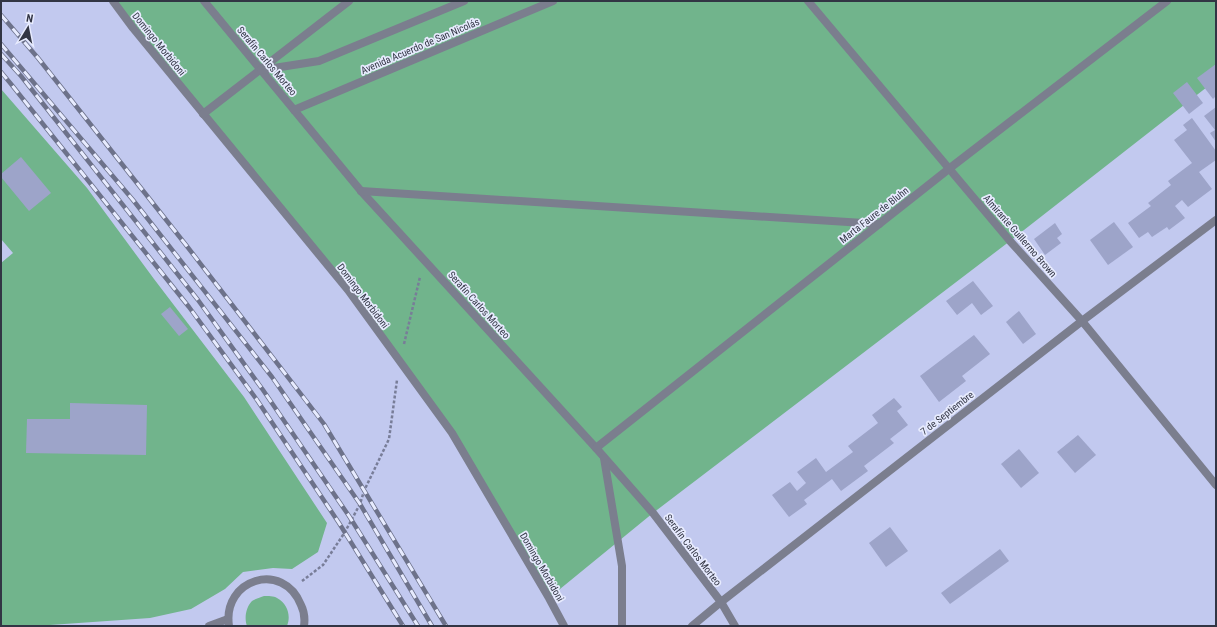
<svg xmlns="http://www.w3.org/2000/svg" width="1217" height="627" font-family="'Roboto Condensed',sans-serif">
<rect width="100%" height="100%" fill="#c2c9ef"/>
<g fill="#71b48c">
<path d="M113,1H1216V80L1010,241L653,513L549,598L452,433L363,312Z"/>
<path d="M1,89L87,188L154,279L244,397L327,523L318,552L292,569L273,568L243,572L225,589L191,609L150,618L50,625H1V263L13,253L1,239Z"/>
<path d="M264,596C268,596 274,596 277,598C288,604 291,616 287,626H247C244,618 246,607 252,601C255,599 261,597 264,596Z"/>
</g>
<g fill="#9da4c9">
<path d="M1216,64V96L1213,99L1197,78Z"/>
<path d="M1187,82L1203,103L1189,114L1173,93Z"/>
<path d="M1216,107V142L1210,133L1215,130L1204,116Z"/>
<path d="M1192,118L1216,151V160L1199,172L1212,189L1188,207L1182,200L1175,206L1185,218L1169,230L1167,227L1152,237L1148,232L1139,238L1128,223L1151,206L1148,203L1171,185L1168,181L1192,163L1174,140L1187,130L1183,125Z"/>
<path d="M21,157L51,193L29,211L1,177V174Z"/>
<path d="M1114,222L1133,247L1108,265L1090,240Z"/>
<path d="M1055,223L1062,234L1057,238L1061,243L1045,255L1034,239Z"/>
<path d="M973,281L993,306L981,315L972,303L957,315L946,301Z"/>
<path d="M170,307L188,329L179,336L161,314Z"/>
<path d="M1019,311L1036,334L1023,344L1006,322Z"/>
<path d="M974,335L990,354L962,376L966,381L939,402L920,376Z"/>
<path d="M894,398L902,407L897,411L908,425L890,439L894,443L864,466L868,471L841,491L832,479L804,500L807,504L789,517L772,495L790,482L797,491L806,483L797,472L816,458L826,472L853,452L848,446L878,423L872,415Z"/>
<path d="M70,403L147,405L146,455L26,453L27,419H70Z"/>
<path d="M1078,435L1096,455L1075,473L1057,452Z"/>
<path d="M1019,449L1039,473L1021,488L1001,464Z"/>
<path d="M890,527L908,551L886,567L869,543Z"/>
<path d="M1000,549L1009,561L950,604L941,593Z"/>
</g>
<g fill="none" stroke-linecap="round" stroke-linejoin="round">
<g stroke="#787d98" stroke-width="2.5" stroke-dasharray="3 2" stroke-linecap="butt">
<path d="M404,344L420,277"/>
<path d="M302,581L323,565L345,532L360,504L364,491L389,439L397,380"/>
</g>
<g stroke="#7b7e8e" stroke-width="8">
<path d="M113,1L133,28L348,290L452,433L549,598L564,626"/>
<path d="M204,1L361,191L596,448L653,513L721,602L735,626"/>
<path d="M808,1L1010,241L1082,321L1216,485"/>
<path d="M203,114L349,1"/>
<path d="M361,191L879,224"/>
<path d="M596,448L950,168L1167,1"/>
<path d="M604,458L622,566V626"/>
<path d="M209,626L228,619"/>
<path d="M229,626C222,579 283,560 301,605C304,611 305,619 304,626"/>
<path d="M692,626L721,602L1082,321L1216,220"/>
</g>
<g stroke="#7b7e8e" stroke-width="8">
<path d="M261,70L319,61L464,1"/>
<path d="M294,110L553,1"/>
</g>
<g stroke="#6d728a" stroke-width="4.5">
<g id="rail">
<path d="M1,15L38,58L186,245L324,424L446,626"/>
<path d="M1,44L133,200L272,377L360,504L432,626"/>
<path d="M1,54L21,76L198,300L263,390L349,516L418,626"/>
<path d="M1,72L11,84L189,307L257,400L339,523L403,626"/>
</g>
</g>
<use href="#rail" stroke="#e7ebfe" stroke-width="3" stroke-dasharray="9" stroke-linecap="butt"/>
</g>
<g text-anchor="middle" dominant-baseline="central" stroke-width="3.5" stroke-linejoin="round" paint-order="stroke">
<g font-size="10" fill="#323544" stroke="#e7ebfe">
<text transform="translate(159 44) rotate(51)">Domingo Morbidoni</text>
<text transform="translate(420 46) rotate(-23)">Avenida Acuerdo de San Nicolás</text>
<text transform="translate(267 61) rotate(50)">Serafín Carlos Morteo</text>
<text transform="translate(874 215) rotate(-38)">Marta Faure de Bluhn</text>
<text transform="translate(1020 236) rotate(49)">Almirante Guillermo Brown</text>
<text transform="translate(363 296) rotate(53)">Domingo Morbidoni</text>
<text transform="translate(479 305) rotate(48)">Serafín Carlos Morteo</text>
<text transform="translate(947 413) rotate(-38)">7 de Septiembre</text>
<text transform="translate(693 550) rotate(53)">Serafín Carlos Morteo</text>
<text transform="translate(542 567) rotate(60)">Domingo Morbidoni</text>
</g>
</g>
<rect width="1217" height="627" fill="none" stroke="#323544" stroke-width="4"/>
<g transform="translate(28 28) rotate(10)" stroke="#e7ebfe" stroke-width="3" paint-order="stroke">
<path d="M0-3L7 15L0 10L-7 15Z" fill="#323544"/>
<text y="-6" font-size="11" font-weight="bold" text-anchor="middle" fill="#323544">N</text>
</g>
</svg>
